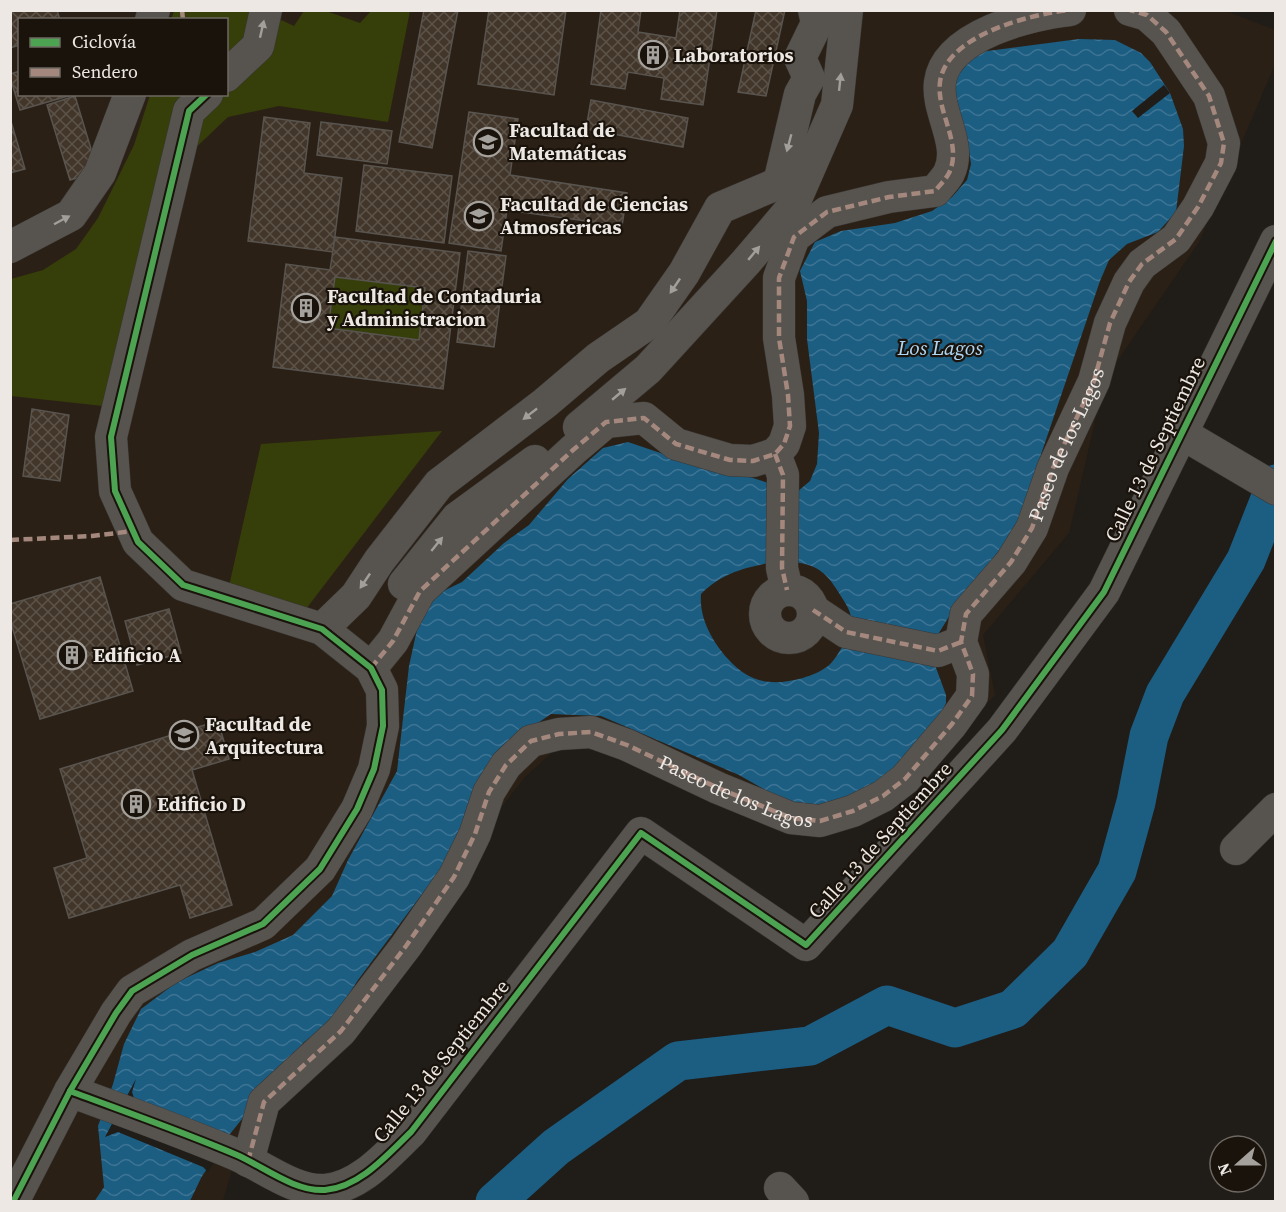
<svg xmlns="http://www.w3.org/2000/svg" width="1286" height="1212" font-family="'Source Serif 4',serif">
<defs>
<pattern id="water-waves" width="16" height="10" patternUnits="userSpaceOnUse" patternTransform="scale(1.5)"><rect width="16" height="10" fill="#1c5d82"/><path d="M0 5q4-4 8 0t8 0" fill="none" stroke="#3d7494"/></pattern>
<pattern id="building-cross-hatch" width="8" height="8" patternUnits="userSpaceOnUse" patternTransform="scale(1.5)"><rect width="8" height="8" fill="#413629"/><path d="M0 0l8 8M0 8l8-8" fill="none" stroke="#5d5348"/></pattern>
</defs>
<rect width="100%" height="100%" fill="#201c18"/>
<path fill="#2b2015" fill-rule="evenodd" d="M1223,10L1275,30L1276,62L1199,242L1111,370L1100,400L1069,533L983,635L995,695L895,802L808,828L618,752L558,747L524,778L236,1155L223,1201L11,1202L10,11ZM20,20H226V94H20Z"/>
<g fill="#363e0a">
<path d="M174,11H252L254,26L227,59L226,20H171Z"/>
<path d="M304,11H326L360,23L371,11H410L388,122L279,106L228,117L187,156L198,113L218,95L226,94L227,86L277,18L294,26Z"/>
<path d="M150,95H184L175,102L103,406L11,396V279L43,270L76,249L98,218L134,145Z"/>
<path d="M335,277L425,288L419,340L328,328Z"/>
<path d="M442,431L306,609L229,586L261,444Z"/>
</g>
<path fill="url(#water-waves)" fill-rule="evenodd" d="M1079,39L1115,40L1141,53L1150,62L1170,93L1183,129L1184,146L1176,212L1158,232L1127,244L1109,260L1100,281L1016,528L950,615L937,636L935,665L946,695V703L940,717L879,785L838,803L793,806L739,775L601,716L551,714L529,729L477,792L440,870L358,980L332,1020L303,1043L226,1139L201,1178L190,1201L94,1202L104,1187L98,1126L113,1084L124,1044L141,1009L177,982L218,963L255,952L293,935L332,896L348,860L397,771L409,666L420,616L435,595L462,582L504,543L529,525L568,479L603,448L628,442L690,463L740,474L797,492L810,481L817,464L819,433L807,339V301L800,271L815,242L841,231L895,223L932,211L952,197L967,180L971,164L968,145L957,119L952,80L963,64L980,52ZM779,561C809,562 823,566 839,593C843,600 848,606 850,613C853,627 847,641 839,652C836,657 832,663 828,666C820,672 812,675 803,678C773,686 750,684 728,659C712,641 699,618 701,594C724,571 748,567 779,561Z"/>
<g fill="#201c18">
<path d="M1164,85L1170,93L1138,118L1132,111Z"/>
<path d="M136,1079L132,1092L134,1098L230,1139L208,1172L203,1167L118,1132L105,1137Z"/>
</g>
<g fill="none" stroke-linecap="round" stroke-linejoin="round">
<path stroke="#1c5d82" stroke-width="39" d="M495,1202L556,1147L678,1061L810,1046L887,1005L955,1028L1013,1009L1070,953L1117,871L1136,802L1149,736L1165,694L1246,560L1276,484"/>
</g>
<g fill="url(#building-cross-hatch)" stroke="#585450" stroke-width="1.5" fill-rule="evenodd">
<path d="M10,10H57L60,20H20V45L10,48Z"/>
<path d="M424,10H458L432,148L399,142Z"/>
<path d="M489,10H566L554,95L478,84Z"/>
<path d="M601,10H641L638,32L676,38L680,10H717L703,105L661,99L664,78L628,72L625,89L591,84Z"/>
<path d="M756,10H785L766,96L738,92Z"/>
<path d="M20,71V94H75L20,110L10,77V74Z"/>
<path d="M75,96L98,172L70,180L47,105Z"/>
<path d="M591,100L688,118L683,147L586,129Z"/>
<path d="M469,112L518,119L510,175L627,193L622,226L507,210L501,251L449,243Z"/>
<path d="M264,117L310,123L304,173L342,178L333,252L248,241Z"/>
<path d="M10,118L25,169L10,173Z"/>
<path d="M321,122L392,131L387,164L317,155Z"/>
<path d="M364,165L452,176L444,243L356,231Z"/>
<path d="M335,237L460,253L443,389L273,367L286,264L330,270ZM335,277L425,288L419,340L328,328Z"/>
<path d="M468,251L506,256L494,347L457,342Z"/>
<path d="M32,409L69,415L60,481L23,476Z"/>
<path d="M100,577L133,691L40,719L10,620V604Z"/>
<path d="M169,609L181,653L137,665L125,621Z"/>
<path d="M218,721L229,759L192,770L232,905L190,918L180,885L69,918L54,868L87,858L60,769Z"/>
</g>
<g fill="none" stroke-linecap="round" stroke-linejoin="round">
<g stroke="#3a3734" stroke-width="33">
<g id="minor">
<path d="M151,20L154,10"/>
<path d="M226,76L258,46L266,10"/>
<path d="M10,247L71,215L100,173L130,94"/>
<path d="M579,427L648,369L746,262L792,208L837,105L847,10"/>
<path d="M1181,433L1276,489"/>
<path d="M775,454L783,475L782,568L787,590"/>
<path d="M404,584L457,518L535,461"/>
<circle cx="789" cy="614" r="24"/>
<path d="M813,610L846,632L938,651L961,642"/>
<path d="M322,629L356,596L379,561L439,484L545,403L598,358L649,323L684,273L720,208L779,183L800,94L809,78L800,58L817,23L814,10"/>
<path d="M371,668L393,641L420,591L573,450L606,422L644,418L676,444L730,460L753,461L775,454L784,444L790,426L788,395L779,338V278L794,237L827,212L889,197L935,191C939,186 946,179 949,173C963,144 936,112 940,82C946,35 1031,14 1070,10"/>
<path d="M1236,849L1276,809"/>
<path d="M70,1091C126,1112 183,1132 237,1155C264,1167 295,1192 325,1190C360,1187 387,1155 411,1132L641,833L806,945L1002,730L1104,592L1276,241"/>
<path id="s1" d="M248,1161L264,1102L341,1031L406,946L454,877L475,834L489,792L506,765L531,741L559,734L591,732L627,745L718,788L791,818L820,821L853,811L883,796L905,779L952,724L972,696L973,674L961,642L966,614L1011,562L1032,528L1053,468L1094,381L1110,323L1129,282L1142,264L1176,239L1198,207L1221,163L1224,143L1209,96L1166,32L1147,15L1130,10"/>
<path d="M780,1188L793,1202"/>
<path d="M13,1202L70,1091L116,1013L132,991L192,955L263,924L320,869L357,809L374,769L383,726L382,690L371,668L322,629L183,585L138,542L115,491L111,437L189,111L207,94"/>
</g>
</g>
<use href="#minor" stroke="#575450" stroke-width="32"/>
<g stroke="#a5887d" stroke-width="4.5" stroke-dasharray="9 4.5" stroke-linecap="butt">
<path d="M182,10L183,20"/>
<path d="M775,454L783,475L782,568L787,590"/>
<path d="M10,540L92,536L133,531"/>
<path d="M813,610L846,632L938,651L961,642"/>
<path d="M371,668L393,641L420,591L573,450L606,422L644,418L676,444L730,460L753,461L775,454L784,444L790,426L788,395L779,338V278L794,237L827,212L889,197L935,191C939,186 946,179 949,173C963,144 936,112 940,82C946,35 1031,14 1070,10"/>
<path d="M248,1161L264,1102L341,1031L406,946L454,877L475,834L489,792L506,765L531,741L559,734L591,732L627,745L718,788L791,818L820,821L853,811L883,796L905,779L952,724L972,696L973,674L961,642L966,614L1011,562L1032,528L1053,468L1094,381L1110,323L1129,282L1142,264L1176,239L1198,207L1221,163L1224,143L1209,96L1166,32L1147,15L1130,10"/>
</g>
<g stroke="#1a130c" stroke-width="10">
<g id="cycleway">
<path d="M70,1091C126,1112 183,1132 237,1155C264,1167 295,1192 325,1190C360,1187 387,1155 411,1132L641,833L806,945L1002,730L1104,592L1276,241"/>
<path d="M13,1202L70,1091L116,1013L132,991L192,955L263,924L320,869L357,809L374,769L383,726L382,690L371,668L322,629L183,585L138,542L115,491L111,437L189,111L207,94"/>
</g>
</g>
<use href="#cycleway" stroke="#4ca352" stroke-width="6"/>
</g>
<defs><path id="oneway-solid" d="M-6-.8H1V-3.2L6.5 0L1 3.2V.8H-6Z" transform="scale(1.5)"/></defs>
<g fill="#a29e9a">
<use href="#oneway-solid" transform="translate(262 29) rotate(-77)"/>
<use href="#oneway-solid" transform="translate(840 82) rotate(-84)"/>
<use href="#oneway-solid" transform="translate(789 143) rotate(105)"/>
<use href="#oneway-solid" transform="translate(62 220) rotate(-28)"/>
<use href="#oneway-solid" transform="translate(754 253) rotate(-50)"/>
<use href="#oneway-solid" transform="translate(675 286) rotate(124)"/>
<use href="#oneway-solid" transform="translate(619 394) rotate(-40)"/>
<use href="#oneway-solid" transform="translate(530 414) rotate(142)"/>
<use href="#oneway-solid" transform="translate(437 544) rotate(-51)"/>
<use href="#oneway-solid" transform="translate(365 581) rotate(124)"/>
</g>
<defs>
<g id="building-ring" transform="scale(1.5)"><circle r="9.5" fill="#1a130c" stroke="#a5a19c" stroke-width="1.5"/><path d="M-4-6H4V6H1V3H-1V6H-4ZM-2.5-4.3h1.7v1.8h-1.7ZM.8-4.3h1.7v1.8H.8ZM-2.5-1h1.7V.8h-1.7ZM.8-1h1.7V.8H.8Z" fill="#a5a19c"/></g>
<g id="university-ring" transform="scale(1.5)"><circle r="9.5" fill="#1a130c" stroke="#a5a19c" stroke-width="1.5"/><path d="M0-5L7-2L0 1L-7-2ZM-4 1L0 2.5L4 1V4Q0 6-4 4Z" fill="#a5a19c"/></g>
</defs>
<g fill-rule="evenodd">
<use href="#building-ring" x="653" y="55"/>
<use href="#university-ring" x="488" y="142"/>
<use href="#university-ring" x="479" y="216"/>
<use href="#building-ring" x="306" y="308"/>
<use href="#building-ring" x="72" y="655"/>
<use href="#university-ring" x="184" y="735"/>
<use href="#building-ring" x="136" y="804"/>
</g>
<g text-anchor="middle" dominant-baseline="central" stroke-width="4.5" stroke-linejoin="round" paint-order="stroke">
<g font-size="20" font-weight="bold" fill="#ede8e3" stroke="#1a130c" text-anchor="start">
<text x="674" y="55">Laboratorios</text>
<text x="509" y="130">Facultad de<tspan x="509" dy="23">Matemáticas</tspan></text>
<text x="500" y="204">Facultad de Ciencias<tspan x="500" dy="23">Atmosfericas</tspan></text>
<text x="327" y="296">Facultad de Contaduria<tspan x="327" dy="23">y Administracion</tspan></text>
<text x="93" y="655">Edificio A</text>
<text x="205" y="724">Facultad de<tspan x="205" dy="23">Arquitectura</tspan></text>
<text x="157" y="804">Edificio D</text>
</g>
<g font-size="20" fill="#ede8e3" stroke="#1a130c">
<text stroke="none"><textPath href="#s1" startOffset="1310">Paseo de los Lagos</textPath></text>
<text transform="translate(1155 449) rotate(-64)">Calle 13 de Septiembre</text>
<text stroke="none"><textPath href="#s1" startOffset="734">Paseo de los Lagos</textPath></text>
<text transform="translate(880 840) rotate(-48)">Calle 13 de Septiembre</text>
<text transform="translate(441 1061) rotate(-51)">Calle 13 de Septiembre</text>
</g>
<g font-size="21" font-style="italic" fill="#aed7f5" stroke="#1a130c">
<text x="940" y="347">Los Lagos</text>
</g>
</g>
<rect width="1286" height="1212" fill="none" stroke="#ede8e3" stroke-width="24"/>
<rect x="18" y="18" width="210" height="78" fill="#1a130c" stroke="#6e6862" stroke-width="1.5"/>
<rect x="30" y="38" width="30" height="9" fill="#4ca352" stroke="#6e6862" stroke-width="1.5"/>
<text x="72" y="48" font-size="18" fill="#ede8e3">Ciclovía</text>
<rect x="30" y="68" width="30" height="9" fill="#a5887d" stroke="#6e6862" stroke-width="1.5"/>
<text x="72" y="78" font-size="18" fill="#ede8e3">Sendero</text>
<g transform="translate(1238 1164) rotate(249)"><circle r="28" fill="#1a130c" stroke="#6e6862" stroke-width="1.5"/>
<path d="M0-4.5L10 22L0 15L-10 22Z" fill="#a5a19c"/>
<text y="-9" font-size="16" font-weight="bold" text-anchor="middle" fill="#ede8e3">N</text>
</g>
</svg>
